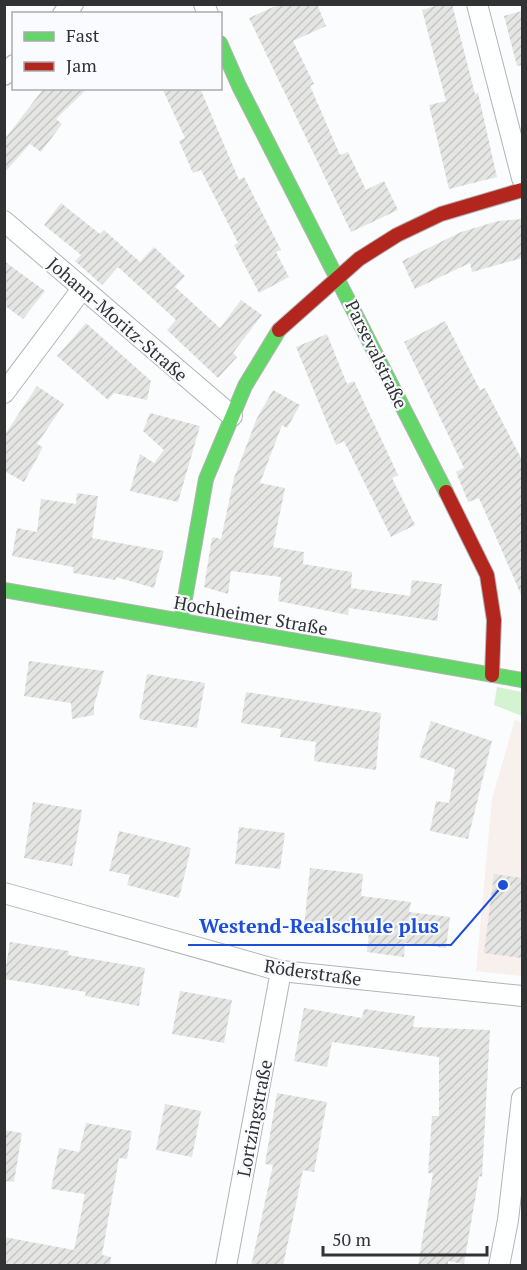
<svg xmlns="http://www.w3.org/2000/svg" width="527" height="1270" font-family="'PT Serif',serif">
<defs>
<pattern id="building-hatch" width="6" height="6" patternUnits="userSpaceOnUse" patternTransform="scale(1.5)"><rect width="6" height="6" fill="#e5e5e4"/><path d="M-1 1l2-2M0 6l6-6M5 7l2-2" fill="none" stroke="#c5c5c4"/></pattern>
</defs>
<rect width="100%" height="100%" fill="#fbfcfd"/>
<path fill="#f8f0ed" d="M515,719L522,723V976L476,971L492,799Z"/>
<path fill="#d4f3d0" d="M497,687L522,692V716L494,705Z"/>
<g fill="url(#building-hatch)">
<path d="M280,4H317L326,26L293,41L314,84L310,86L340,155L348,152L366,190L384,181L398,210L351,232L249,18Z"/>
<path d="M442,4H452L475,94L478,93L497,177L449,189L429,105L446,101L422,10Z"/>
<path d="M522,11V65L517,66L504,16Z"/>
<path d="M44,88H88L56,119L62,124L41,152L30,144L4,173V140Z"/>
<path d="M162,88H200L239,180L244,177L281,250L276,252L289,277L259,293L234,245L238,243L201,170L193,173L179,141L185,138Z"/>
<path d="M61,203L100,234L104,230L140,262L154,247L185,276L175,287L220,328L241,300L262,315L233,353L237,357L218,378L167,330L176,320L118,267L102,285L75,261L81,255L44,225Z"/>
<path d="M522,219V258L472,272L470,263L415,289L402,261L461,232L498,221Z"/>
<path d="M4,261L45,291L23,319L4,305Z"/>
<path d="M445,321L480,390L485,388L522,460V597L479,498L468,502L467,499L456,472L464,468L404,342Z"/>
<path d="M86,323L151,381L147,400L114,393L108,400L57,356Z"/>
<path d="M327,334L347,384L354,381L398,475L392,478L415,525L391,537L344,441L336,445L296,347Z"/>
<path d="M37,386L64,404L37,444L43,447L24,482L4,471V436Z"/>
<path d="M273,390L300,405L287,428L282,425L260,483L285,488L273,547L304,552L303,564L352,572L351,588L410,596L412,580L442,584L437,621L349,608L348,615L278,601L281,577L231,571L228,594L204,587L212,537L221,539L234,478L257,418Z"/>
<path d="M150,413L200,426L178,502L130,491L140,454L154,463L164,450L143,431Z"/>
<path d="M77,493L98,496L92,538L164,551L154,588L116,577V580L73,573V567L12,556L17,528L37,532L41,499L76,504Z"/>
<path d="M29,661L104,671L94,706V715L72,719L71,703L24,696Z"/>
<path d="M147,674L205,683L197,728L139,719Z"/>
<path d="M246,692L381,713L376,770L314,761L316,742L280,737L281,729L241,723Z"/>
<path d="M431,721L492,741L468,839L430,831L436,801L449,803L455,769L419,757Z"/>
<path d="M33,802L82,810L72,866L24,858Z"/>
<path d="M239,827L285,833L280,869L235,864Z"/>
<path d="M119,831L191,848L179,898L127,885L130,875L109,871Z"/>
<path d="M310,868L363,874L361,896L411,902L409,912L450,917L446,948L405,943L404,957L367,952L369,934L304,927Z"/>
<path d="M494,874L522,878V958L484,953Z"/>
<path d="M10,942L69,951L68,955L145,968L139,1006L85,996L86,992L4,979Z"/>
<path d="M180,991L232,1000L224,1043L172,1034Z"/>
<path d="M304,1008L362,1018L364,1009L415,1016L413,1027L490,1030L482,1177L479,1176L464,1264L448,1261V1266H418L433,1173H428L432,1116H439V1057L332,1042L327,1067L294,1061Z"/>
<path d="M277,1093L327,1102L314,1172L303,1170L283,1266H251L273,1165L265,1164Z"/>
<path d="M165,1104L201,1111L192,1157L156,1150Z"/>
<path d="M86,1123L132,1131L127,1159L119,1158L102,1255L111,1257L110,1266H4V1237L74,1250L85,1194L51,1189L59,1148L79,1152Z"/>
<path d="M4,1130L22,1133L14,1182L4,1181Z"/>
</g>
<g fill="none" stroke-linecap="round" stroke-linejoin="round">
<g stroke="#b3b3b5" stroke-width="22">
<g id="street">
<path d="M204,4L208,14"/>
<path d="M477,4L522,178"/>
<path d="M63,14L73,4"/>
<path d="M4,75L14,65"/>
<path d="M4,221L232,416"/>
<path d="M4,393L82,289"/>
<path d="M4,893L281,971L522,996"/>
<path d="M226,1266L281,971"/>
<path d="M499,1266L508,1220L522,1098"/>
</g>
</g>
<g stroke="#b3b3b5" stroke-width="16">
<g id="fast">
<path d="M220,43L239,86L446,492"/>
<path d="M4,590L522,680"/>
<path d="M181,621L206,479L245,386L279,330"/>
</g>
</g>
<g stroke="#b3b3b5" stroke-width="16">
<g id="jam">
<path d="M279,330L359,259L397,235L441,214L522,190"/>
<path d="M446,492L487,575L494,620L492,675"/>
</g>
</g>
<use href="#street" stroke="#feffff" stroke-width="20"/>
<use href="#fast" stroke="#63d668" stroke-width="14"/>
<use href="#jam" stroke="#b3261e" stroke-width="14"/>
</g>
<g text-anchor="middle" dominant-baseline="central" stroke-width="4.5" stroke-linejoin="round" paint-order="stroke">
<g font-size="18" fill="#313234" stroke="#fafbfe">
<text transform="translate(118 319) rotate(41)">Johann-Moritz-Straße</text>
<text transform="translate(377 354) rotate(64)">Parsevalstraße</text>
<text transform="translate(251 615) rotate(10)">Hochheimer Straße</text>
<text transform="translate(313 972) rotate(8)">Röderstraße</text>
<text transform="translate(254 1118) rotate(-79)">Lortzingstraße</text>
</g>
</g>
<path fill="none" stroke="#1d4ed8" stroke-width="2" d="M503 885L451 945H188"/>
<circle fill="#1d4ed8" stroke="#fafbfe" stroke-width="2" cx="503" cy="885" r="6"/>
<g font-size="20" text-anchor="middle" font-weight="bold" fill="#1d4ed8" stroke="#fafbfe" stroke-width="4.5" stroke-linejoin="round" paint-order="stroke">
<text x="319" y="933">Westend-Realschule plus</text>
</g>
<rect width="527" height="1270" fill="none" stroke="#313234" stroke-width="12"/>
<rect x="12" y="12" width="210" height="78" fill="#fafbfe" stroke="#aaabad" stroke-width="1.5"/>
<rect x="24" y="32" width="30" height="9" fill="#63d668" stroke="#aaabad" stroke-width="1.5"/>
<text x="66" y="42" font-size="18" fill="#313234">Fast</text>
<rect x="24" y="62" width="30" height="9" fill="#b3261e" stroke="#aaabad" stroke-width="1.5"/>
<text x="66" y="72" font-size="18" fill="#313234">Jam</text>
<path d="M323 1246v9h164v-9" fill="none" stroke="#313234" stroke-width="3"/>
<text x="332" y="1246" font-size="18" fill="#313234" stroke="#fafbfe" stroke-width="4.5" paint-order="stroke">50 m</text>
</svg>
